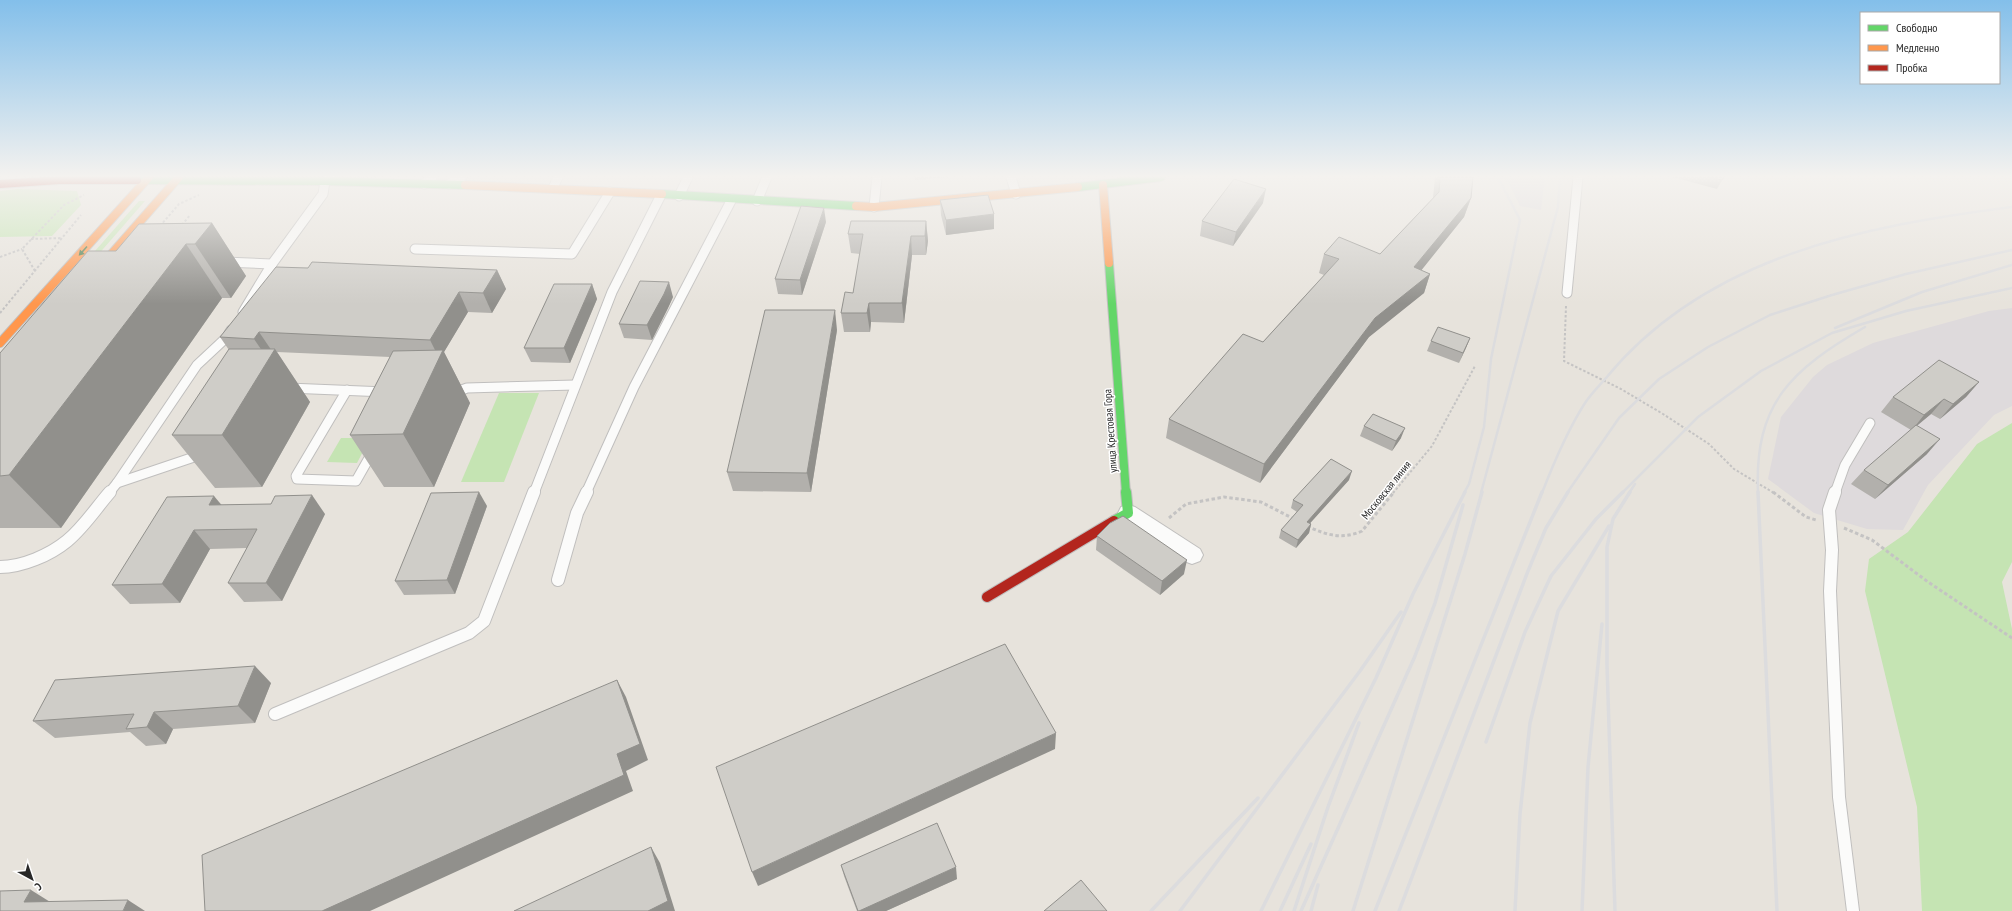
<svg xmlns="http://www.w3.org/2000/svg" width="2012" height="911" font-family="'PT Sans Narrow',sans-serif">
<rect width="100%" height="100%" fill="#e7e3dc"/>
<g fill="#dedadc">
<path d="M1506,177H1545L1541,210L1520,206Z"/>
<path d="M2012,308V406L1994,415L1928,485L1903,530L1867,529L1814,513L1768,479L1781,417L1813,377L1827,365L1873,343L1989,311Z"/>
</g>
<g fill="#c5e4b3">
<path d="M18,189L77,191L81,205L52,236L0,237V191Z"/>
<path d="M139,201H145L0,367V359Z"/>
<path d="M499,393H539L504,482H461Z"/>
<path d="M2012,423V562L2002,582L2012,629V911H1922L1917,807L1865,591L1869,559L1908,532L1977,444Z"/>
<path d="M341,438H370L357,463L327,462Z"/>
</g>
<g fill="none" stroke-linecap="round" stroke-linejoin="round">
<g stroke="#c0bfbe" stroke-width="11">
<g id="lane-far1">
<path d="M1011,177L1016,194"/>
<path d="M424,184L432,177"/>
<path d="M449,184L462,177"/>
<path d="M553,188L558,177"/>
<path d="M679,196L688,177"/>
<path d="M757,201L767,177"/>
<path d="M874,207L877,177"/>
<path d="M415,249L572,254L610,192"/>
<path d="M224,262L272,264L323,194L325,181L332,177"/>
<path d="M1567,293L1578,177"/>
<path d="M243,312L272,264"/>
<path d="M288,388L386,392"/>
<path d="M347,390L296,476L297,479L356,481L373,451"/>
<path d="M451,394L467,388L575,385"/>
<path d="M117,483L197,365L227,337L231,330"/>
<path d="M109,493L117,483L203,454"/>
<path d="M534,493L612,292L661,195"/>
<path d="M586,493L634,387L732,199"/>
<path d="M1835,493L1845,465L1870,423"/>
</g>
</g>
<g stroke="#c0bfbe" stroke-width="14">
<g id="lane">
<path d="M1835,492L1829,510L1832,550L1830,591L1839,797L1853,911"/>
<path d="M0,567C22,567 50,555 67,541C84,527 96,508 110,492"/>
<path d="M558,580L577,513L587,492"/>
<path d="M275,714L469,633L484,621L534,492"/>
</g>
</g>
<g stroke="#c0bfbe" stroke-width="2">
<path id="street" d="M1128,505L1135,507L1200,549L1203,555L1200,561L1192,564L1184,561L1121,519L1118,513L1121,507Z"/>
</g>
<g stroke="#c0bfbe" stroke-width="10">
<g id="fast-far1">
<path d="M137,180L325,181L465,185"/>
<path d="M1078,187L1161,177"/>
<path d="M662,194L856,206"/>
<path d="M1109,263L1126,493"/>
</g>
</g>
<g stroke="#c0bfbe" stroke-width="12">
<path id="fast" d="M1114,521L1128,513L1126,492"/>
</g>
<g stroke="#c0bfbe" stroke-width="10">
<g id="slow">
<path d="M465,185L662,194"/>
<path d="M1103,185L1109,263"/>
<path d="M856,206L874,207L1078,187"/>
<path d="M94,274L179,177"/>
<path d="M0,343L149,177"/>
</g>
</g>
<g stroke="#c0bfbe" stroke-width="10">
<path id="jam-far1" d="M0,184L59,180H137"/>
</g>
<g stroke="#c0bfbe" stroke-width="12">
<path id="jam" d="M987,597L1114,521"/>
</g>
<g stroke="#c4c3c3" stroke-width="2" stroke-dasharray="2.5 2" stroke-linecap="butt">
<path d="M182,225L190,215"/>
<path d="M160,226L179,204L199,195"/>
<path d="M31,239L62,238"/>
<path d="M0,257L22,249"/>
<path d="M35,271L22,249L64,205L84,195"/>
<path d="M1566,306L1564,361L1621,389L1663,414L1709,444L1734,469L1774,493"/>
<path d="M0,313L81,215"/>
<path d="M1393,493L1432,446L1475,366"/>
</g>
<g stroke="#c4c3c3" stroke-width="3" stroke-dasharray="3.5 2.5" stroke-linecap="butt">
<path d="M1773,492L1806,517L1816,520"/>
<path d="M1169,518L1186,504L1224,497L1261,502L1294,519"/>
<path d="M1307,526C1326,535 1342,540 1362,531L1394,492"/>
<path d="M1844,528L1872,540L1928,582L2012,638"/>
</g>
<use href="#lane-far1" stroke="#fbfbfa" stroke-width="9"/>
<use href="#lane" stroke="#fbfbfa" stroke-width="12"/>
<use href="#street" fill="#fbfbfa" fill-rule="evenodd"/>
<use href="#fast-far1" stroke="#63d668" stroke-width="8"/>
<use href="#fast" stroke="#63d668" stroke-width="10"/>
<use href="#slow" stroke="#ff974d" stroke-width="8"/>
<use href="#jam-far1" stroke="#b3261e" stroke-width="8"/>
<use href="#jam" stroke="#b3261e" stroke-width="10"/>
<g stroke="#dcdcde" stroke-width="2.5">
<path d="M1835,328L1922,292L2012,265"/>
<path d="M1464,493L1469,484L1484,427L1491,359L1520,220L1498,177"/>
<path d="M1481,493L1558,207L1560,177"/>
<path d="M1542,493C1554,462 1567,431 1585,403C1591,394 1599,386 1606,378C1706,256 1864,226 2012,207"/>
<path d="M1567,493L1619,418L1659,379L1708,347L1770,315L1832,295L1906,274L2012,250"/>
<path d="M1622,493L1698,417L1761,371L1832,333L1906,311L2012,288"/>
<path d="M1629,493L1635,484"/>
<path d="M1758,493C1754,403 1791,370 1865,327"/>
</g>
<g stroke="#dcdcde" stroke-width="3.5">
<path d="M1758,492L1777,911"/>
<path d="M1486,742L1525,632L1551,576L1596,519L1623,492"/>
<path d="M1151,911L1258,798"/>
<path d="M1180,911L1360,671L1401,612"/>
<path d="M1261,911L1376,678L1413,594L1465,492"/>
<path d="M1280,911L1311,844"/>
<path d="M1294,911L1328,807L1359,723"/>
<path d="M1301,911L1415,656L1435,603L1463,505"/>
<path d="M1311,911L1318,885"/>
<path d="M1353,911L1465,554L1482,492"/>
<path d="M1375,911L1542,492"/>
<path d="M1399,911L1528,571L1546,528L1568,492"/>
<path d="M1515,911L1520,814L1530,723L1558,611L1609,526"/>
<path d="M1582,911L1588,767L1602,624"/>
<path d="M1615,911L1607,665V547L1613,519L1630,492"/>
</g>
</g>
<g fill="#b2b0ac">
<path d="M915,177H952L915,180Z"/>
<path d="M1435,177H1473L1471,198L1464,217L1421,270L1430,274L1424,293L1369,337L1260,483L1166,438L1169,419L1263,342L1324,275L1319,273L1324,254H1380L1433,198Z"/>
<path d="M1672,177H1724L1717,189Z"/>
<path d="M940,200L994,229L946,235L941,215Z"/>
<path d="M1263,203L1233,246L1200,236L1202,221Z"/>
<path d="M926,221L928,241L926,255H912L904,323L871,322L870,332H844L841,313L853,293L860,254L851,253L848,234Z"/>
<path d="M826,222L802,295L778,294L775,279Z"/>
<path d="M212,223L246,276L231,298H222L61,528H0V353L116,251Z"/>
<path d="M308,268L497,270L506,289L492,313L468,312L444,352L470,403L434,487H384L350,435L390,357L277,352L310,402L262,487L215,488L172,435L229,350L220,337Z"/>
<path d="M592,284L597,299L570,363L531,362L524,348Z"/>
<path d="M673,297L668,308L652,340L624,338L619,324Z"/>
<path d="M837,330L811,492L733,491L727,472Z"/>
<path d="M1470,338L1459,363L1427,351L1431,341Z"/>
<path d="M1979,382L1966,397L1940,419L1931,414L1917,425L1927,454L1875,499L1851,484L1864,470L1911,430L1881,412L1893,397Z"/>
<path d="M1364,426L1401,438L1392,451L1360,436Z"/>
<path d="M1349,480L1310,523L1311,524L1309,533L1296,548L1279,538L1281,530L1297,512L1291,508L1293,500Z"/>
<path d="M221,505L325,514L282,601L244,602L228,583L247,548L210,549L180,603L130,604L112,585Z"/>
<path d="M487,506L455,594L404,595L395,581Z"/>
<path d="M1097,536L1184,574L1160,595L1096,550Z"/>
<path d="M271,683L255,723L173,729L166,744L146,746L130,732L55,738L33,721Z"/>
<path d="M841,865L957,879L886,911H857L844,876Z"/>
</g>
<g fill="#91908c">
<path d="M1266,189L1263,203L1233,246L1236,232Z"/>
<path d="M1471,198L1464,217L1408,287L1414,267Z"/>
<path d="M824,208L826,222L802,295L800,280Z"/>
<path d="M994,214V229L946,235V220Z"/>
<path d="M926,221L928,241L926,255L925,236Z"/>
<path d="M212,223L246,276L231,298L195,244Z"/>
<path d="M911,236L912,255L904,323L902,303Z"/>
<path d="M186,244L222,298L61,528L9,475Z"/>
<path d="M497,270L506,289L492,313L483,293Z"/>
<path d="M1430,274L1424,293L1369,337L1260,483L1264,464L1375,318Z"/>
<path d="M669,282L673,297L668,308L652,340L647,325Z"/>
<path d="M592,284L597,299L570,363L564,348Z"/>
<path d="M459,292L468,312L444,352L470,403L434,487L403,434L439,358L430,340Z"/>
<path d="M869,303L871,322L870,332L867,313Z"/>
<path d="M835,310L837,330L811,492L807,473Z"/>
<path d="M259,332L272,351L267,358L254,339Z"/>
<path d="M1470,338L1466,348L1459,363L1463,353Z"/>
<path d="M275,349L310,402L262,487L222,435Z"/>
<path d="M1979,382L1966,397L1940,419L1953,404Z"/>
<path d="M1944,399L1931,414L1912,430L1924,415Z"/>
<path d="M1405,428L1401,438L1392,451L1396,441Z"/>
<path d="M1940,439L1927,454L1875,499L1888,485Z"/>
<path d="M1352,471L1349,480L1304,530L1307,522Z"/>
<path d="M479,492L487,506L455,594L447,580Z"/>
<path d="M312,495L325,514L282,601L266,583Z"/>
<path d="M214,496L230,515L209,505Z"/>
<path d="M1311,524L1309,533L1296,548L1298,540Z"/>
<path d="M194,530L210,549L180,603L162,584Z"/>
<path d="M1187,560L1184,574L1160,595L1162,581Z"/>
<path d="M255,666L271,683L255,723L238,706Z"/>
<path d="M617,680L626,697L648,760L626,771L633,791L370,911H322Z"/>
<path d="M154,712L173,729L166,744L147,727Z"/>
<path d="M1056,733L1055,749L758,886L752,872Z"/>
<path d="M651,847L660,863L675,911H648Z"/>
<path d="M956,867L957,879L886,911H859Z"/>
<path d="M31,890L55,905L24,902Z"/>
<path d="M128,900L145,911H123Z"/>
</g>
<g fill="#cfcdc8" stroke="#91908c">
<path d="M1440,177H1473L1471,198L1414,267L1430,274L1375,318L1264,464L1169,419L1243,334L1263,342L1339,259L1324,254L1339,237L1380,254L1439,192Z"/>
<path d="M1709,177H1724L1722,180Z"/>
<path d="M1234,179L1266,189L1236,232L1202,221Z"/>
<path d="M988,195L994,214L946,220L940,200Z"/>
<path d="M801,206L824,208L800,280L775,279Z"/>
<path d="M851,221H926L925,236H911L902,303H869L867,313H841L845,292L853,293L863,234H848Z"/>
<path d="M212,223L195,244H186L9,475L0,476V353L88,251H116L139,224Z"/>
<path d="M312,262L497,270L483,293L459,292L430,340L259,332L254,339L220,337L276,267L308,268Z"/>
<path d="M640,281L669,282L664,294L647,325L619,324Z"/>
<path d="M554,284H592L564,348H524Z"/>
<path d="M765,310H835L807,473L727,472Z"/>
<path d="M1438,327L1470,338L1463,353L1431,341Z"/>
<path d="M229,349H275L222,435H172Z"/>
<path d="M443,350L403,434L350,435L393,351Z"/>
<path d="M1939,360L1979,382L1953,404L1944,399L1924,415L1893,397Z"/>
<path d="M1373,414L1405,428L1396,441L1364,426Z"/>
<path d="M1916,425L1940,439L1888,485L1864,470Z"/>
<path d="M1331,459L1352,471L1307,522L1311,524L1298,540L1281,530L1303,505L1293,500Z"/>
<path d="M479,492L447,580L395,581L431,493Z"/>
<path d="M312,495L266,583H228L257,529L194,530L162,584L112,585L167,497L214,496L209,505L271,504L275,496Z"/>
<path d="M1123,516L1187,560L1162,581L1097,536L1110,523Z"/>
<path d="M1005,644L1056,733L752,872L716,767Z"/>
<path d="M255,666L238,706L154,712L147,727L126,729L134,714L33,721L55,680Z"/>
<path d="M617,680L640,744L617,754L624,775L322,911H205L202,855Z"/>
<path d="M937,823L956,867L859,911H858L841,865Z"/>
<path d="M651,847L668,901L648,911H514Z"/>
<path d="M1081,880L1107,911H1044Z"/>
<path d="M31,890L24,902L128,900L123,911H0V891Z"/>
</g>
<defs><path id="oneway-solid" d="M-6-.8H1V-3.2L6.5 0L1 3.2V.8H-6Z"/></defs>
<use fill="#437645" href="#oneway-solid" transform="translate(83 251) rotate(132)"/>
<linearGradient id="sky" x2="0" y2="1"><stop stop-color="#83bfea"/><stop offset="0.58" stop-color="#f4f2ef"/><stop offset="1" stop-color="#f4f2ef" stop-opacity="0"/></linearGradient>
<rect width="2012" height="304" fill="url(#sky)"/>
<g text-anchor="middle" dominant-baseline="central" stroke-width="3" stroke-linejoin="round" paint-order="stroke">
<g font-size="11" fill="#282828" stroke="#fff">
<text transform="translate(1110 431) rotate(-94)">улица Крестовая Гора</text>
<text transform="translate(1386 490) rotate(-51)">Московская линия</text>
</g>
</g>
<rect x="1860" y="12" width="140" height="72" fill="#ffffff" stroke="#a9a9a9"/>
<rect x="1868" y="25" width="20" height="6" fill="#63d668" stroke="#a9a9a9"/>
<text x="1896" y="32" font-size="12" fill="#282828">Свободно</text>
<rect x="1868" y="45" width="20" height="6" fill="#ff974d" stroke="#a9a9a9"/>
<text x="1896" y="52" font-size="12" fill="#282828">Медленно</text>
<rect x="1868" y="65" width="20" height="6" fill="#b3261e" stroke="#a9a9a9"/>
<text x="1896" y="72" font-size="12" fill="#282828">Пробка</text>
<g transform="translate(32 879) rotate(140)" stroke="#ffffff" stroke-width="3" paint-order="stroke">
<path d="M0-3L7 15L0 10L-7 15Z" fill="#282828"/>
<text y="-6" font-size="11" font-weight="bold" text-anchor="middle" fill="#282828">С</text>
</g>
</svg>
